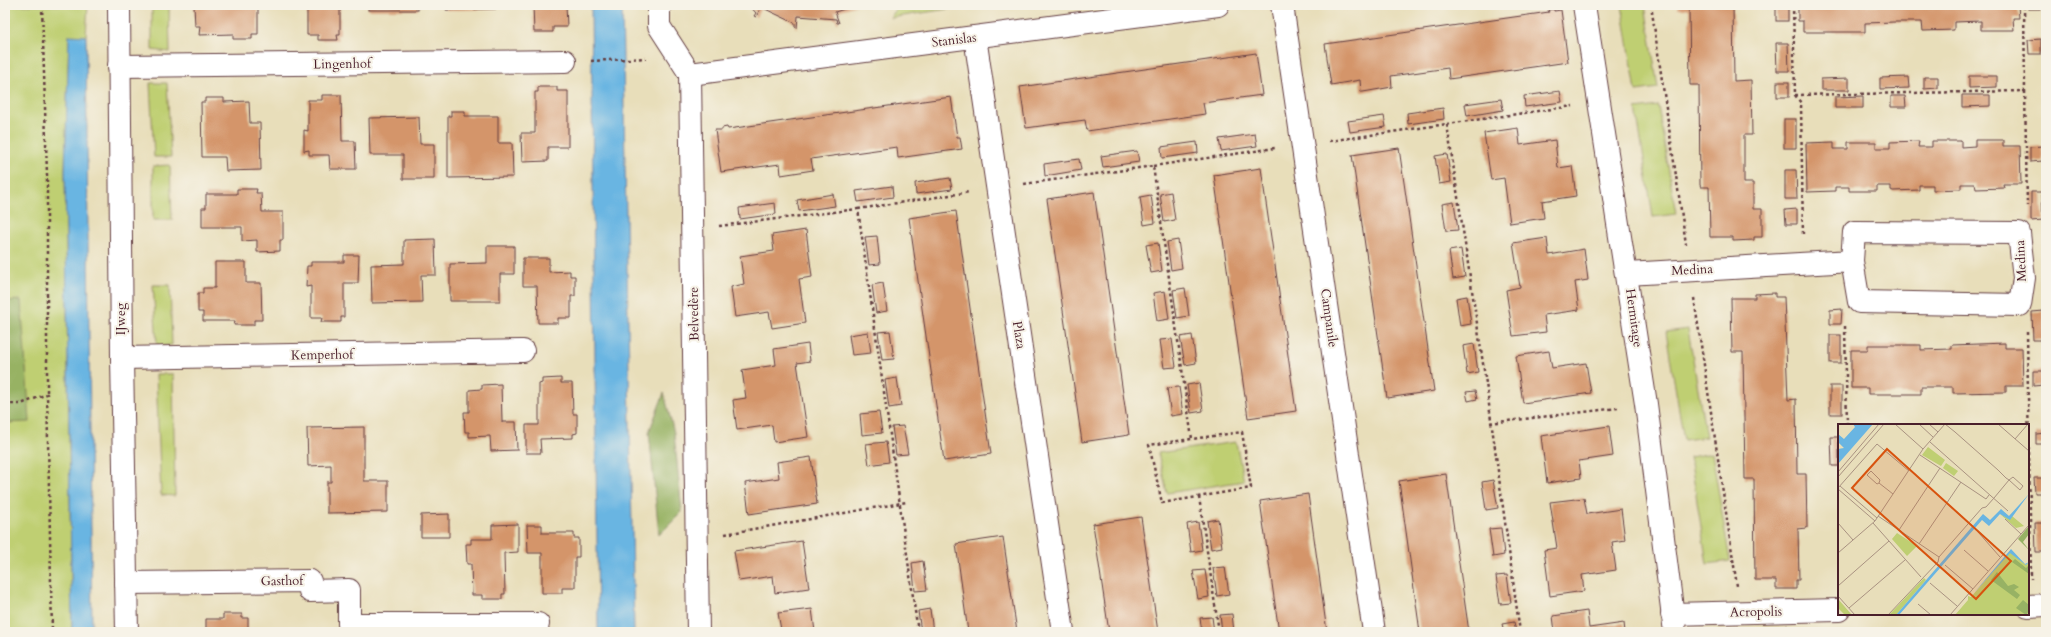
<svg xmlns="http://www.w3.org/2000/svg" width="2051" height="637" font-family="Cardo,serif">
<rect width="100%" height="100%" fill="#f7f3e8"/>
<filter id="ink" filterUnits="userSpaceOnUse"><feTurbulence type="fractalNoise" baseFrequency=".025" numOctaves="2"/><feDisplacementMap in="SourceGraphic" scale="8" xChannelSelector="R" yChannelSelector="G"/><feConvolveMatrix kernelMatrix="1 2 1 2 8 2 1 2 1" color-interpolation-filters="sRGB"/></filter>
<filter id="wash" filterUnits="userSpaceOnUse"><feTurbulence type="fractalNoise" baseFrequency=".012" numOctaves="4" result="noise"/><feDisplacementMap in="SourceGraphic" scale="16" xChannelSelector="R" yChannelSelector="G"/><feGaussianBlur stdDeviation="0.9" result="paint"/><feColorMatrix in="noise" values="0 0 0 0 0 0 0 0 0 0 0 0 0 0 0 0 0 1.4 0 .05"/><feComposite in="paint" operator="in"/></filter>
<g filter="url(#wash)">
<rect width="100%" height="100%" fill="#e8deba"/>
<g fill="#bfcf72" stroke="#84774e">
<path d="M5,5H88L86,36H69L65,171L72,632H5Z"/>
<path d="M152,5H169L170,52L152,50Z"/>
<path d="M899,5H967V6L890,18Z"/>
<path d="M1622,5H1645L1658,88L1636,91Z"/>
<path d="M150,83H167L171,157H154Z"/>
<path d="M1658,106L1676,214L1653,217L1636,109Z"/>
<path d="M170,165L172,220H153V166Z"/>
<path d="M153,285H170L172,345L157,346Z"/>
<path d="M1688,329L1706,437L1684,440L1666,332Z"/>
<path d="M156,374H173L175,496L161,495Z"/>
<path d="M1236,442L1244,481L1167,493L1158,453Z"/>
<path d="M1712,453L1730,561L1707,564L1690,457Z"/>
</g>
<g fill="#97b264" stroke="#706848">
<path d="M21,300L30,422L5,423V301Z"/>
<path d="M664,393L674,433L682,512L659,535L649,432Z"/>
</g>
<g fill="#69b5e2" stroke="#5a6a86">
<path d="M591,5H622L634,632H598Z"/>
<path d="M69,35L86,36L92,632H72L65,171Z"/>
</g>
<g id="blocks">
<g fill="#d4956a">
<path d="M199,5H258V34H252V39H233V34L199,35L200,26H195L194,6Z"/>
<path d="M307,5H340V35H337L338,40H318V35H307Z"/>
<rect x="368" y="5" width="50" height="5"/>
<path d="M446,5H496V9L446,10Z"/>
<path d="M533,5H566L567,27H553V32H534Z"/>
<path d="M749,5H857L835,12L839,23H837L836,19L798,16L797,28L795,27V23L761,7L756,17L754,16L756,13Z"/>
<path d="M1678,5H1733L1734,81L1751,80L1752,135H1744V183H1753V209H1762V237H1754V240L1733,241V237H1710L1709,187H1701L1700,185L1699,85H1690L1689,9H1678Z"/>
<rect x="1776" y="5" width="12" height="16"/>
<path d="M1798,5H2018L2019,18H2013L2014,30H1981V21L1954,22V30L1923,31L1922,22H1894L1865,23V32H1803V21H1798Z"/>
<rect x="2028" y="5" width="12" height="4"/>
<path d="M1554,9V11L1561,10L1568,62L1449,79L1448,68L1391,76L1392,87L1363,92H1361L1360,80L1331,85L1325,44L1549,12L1548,10Z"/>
<path d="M2041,39V54H2029L2028,40Z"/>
<path d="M1776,43H1788L1789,71H1777Z"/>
<path d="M1256,53L1262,95L1203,103L1205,114L1087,131L1085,120L1026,128L1020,87Z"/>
<path d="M1969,76H1997V87L1969,88Z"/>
<path d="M1908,77L1909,88L1880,89V78Z"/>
<path d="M1924,77H1938V88L1924,89Z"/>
<path d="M1849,78V90H1821V79Z"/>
<rect x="1777" y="82" width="12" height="15"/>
<path d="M538,87H557V91H568V147H548V161L522,162L521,133H535V92H538Z"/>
<path d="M1560,91L1562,102L1525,107L1524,96Z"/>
<path d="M322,95H341L342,141H355L356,169H330L329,155H309V150L304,151V130L308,131V100H322Z"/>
<path d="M1962,95H1990V106L1962,107Z"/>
<path d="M1863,96V108H1835V97Z"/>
<path d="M1891,96H1905L1906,107H1891Z"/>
<path d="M951,97L957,137H960L962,149L898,158L897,147L811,159L813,170L781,175L780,164L721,172L715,130H722V128L727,127L728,129Z"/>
<path d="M205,98H224V102L249,101L250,123H260L261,170L226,171L225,157H202L201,102H205Z"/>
<path d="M1501,99L1503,110L1467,116L1465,104Z"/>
<path d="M1443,108L1444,119L1408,124L1407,113Z"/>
<path d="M451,111H465V116H498V143H512L513,177L448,178V116H451Z"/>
<path d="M1384,116L1386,127L1350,132L1348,121Z"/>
<path d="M419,117L420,144H434V179H403V155H370L369,118Z"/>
<rect x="1784" y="119" width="12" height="29"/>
<path d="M1518,128L1520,145L1555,140L1558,168L1572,166L1576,196L1542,201L1544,218L1510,223L1504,178L1491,180L1484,133Z"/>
<path d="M1255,134L1257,146L1221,151L1219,139Z"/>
<path d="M1975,140H2003V146H2020L2021,184H2003L2004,188L1976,189L1975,184H1961V189L1933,190V185H1919V190L1893,191L1891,190V186H1877V191H1849V187H1835V191L1807,192L1806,143L1834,142V149H1848V142H1876V148H1890V142L1919,141L1918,147H1932V141H1961V147L1975,146Z"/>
<path d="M1197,142L1198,153L1162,158L1161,147Z"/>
<path d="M2042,146L2043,161L2030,162V147Z"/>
<path d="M1399,148L1434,391L1387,398L1352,155Z"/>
<path d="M1137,151L1139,162L1103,167L1101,156Z"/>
<path d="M1447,154L1451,182L1439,184L1435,156Z"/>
<path d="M1079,159L1081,170L1045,176L1044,164Z"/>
<path d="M1261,168L1296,411L1248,418L1214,175Z"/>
<path d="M1785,170H1796L1797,199H1785Z"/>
<path d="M950,178L952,189L916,194L915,183Z"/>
<path d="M892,186L893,197L858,202L856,191Z"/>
<path d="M237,189H257L256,193H261L262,212H283V240H280V251L257,252V240L242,241V227H202V208H206V194H237Z"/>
<path d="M1094,192L1129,435L1082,442L1047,199Z"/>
<path d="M1171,192L1175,220L1164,222L1160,194Z"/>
<path d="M2031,192H2042L2043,220L2031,221Z"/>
<path d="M833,194L835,206L799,211L797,200Z"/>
<path d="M1151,195L1155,223L1144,225L1140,197Z"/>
<path d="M1454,202L1458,230L1446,231L1442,204Z"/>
<path d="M775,203L776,214L740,219L739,208Z"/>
<path d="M1797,209V224H1786L1785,210Z"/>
<path d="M956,211L991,454L944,461L909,218Z"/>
<path d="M806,230L812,277L799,279L805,323L772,328L769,312L735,317L731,287L744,284L740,256L774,251L772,235Z"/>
<path d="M877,236L880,264L869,265L865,237Z"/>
<path d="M1547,238L1549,255L1584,249L1588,280L1575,282L1579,310L1544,315L1546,332L1513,336L1506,290L1520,287L1513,243Z"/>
<path d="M435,239L436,275H421L422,302L372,303L371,265L404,264V240Z"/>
<path d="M1178,240L1182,268L1171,270L1167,242Z"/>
<path d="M1158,243L1162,271L1151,273L1146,245Z"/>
<path d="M487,246H514V274H500V301H450V264L487,263Z"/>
<path d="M1461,249L1465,277L1453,279L1449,251Z"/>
<path d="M344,255H359L358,283H344V317H341V322H321L322,318H311V286L306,287L307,266H311V262H344Z"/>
<path d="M523,258H549V272L570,271V276H575V296H571V318H558V323H538L537,286H523Z"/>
<path d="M215,262H246V283H261L262,320H254V325H234L235,321H203V312H198V293H203V288H215Z"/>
<path d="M883,283L887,311L876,313L872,285Z"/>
<path d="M1185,288L1189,316L1177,318L1173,290Z"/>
<path d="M1165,291L1169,319L1157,321L1153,293Z"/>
<path d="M1775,293V297H1784L1788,400L1796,399L1797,474H1806L1807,528L1798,529L1799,580H1796V589H1776V580H1755L1754,479H1745L1743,352H1732L1731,298H1755V294Z"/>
<path d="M1467,296L1471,324L1460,326L1456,298Z"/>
<path d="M1842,309L1841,324H1830V310Z"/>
<path d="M2044,311L2045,340H2033L2032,312Z"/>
<path d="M890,331L894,359L882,360L878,332Z"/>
<path d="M868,332L871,353L852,355L849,335Z"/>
<path d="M1192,335L1196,363L1185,365L1180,337Z"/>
<rect x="1830" y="335" width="11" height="28"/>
<path d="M1172,339L1176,367L1164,368L1160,340Z"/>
<path d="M2005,343V348H2022L2023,386H2006V392L1953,393V387H1921V394H1868V388H1851V350H1868V345H1921V350L1952,349V345Z"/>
<path d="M808,344L810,361L797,363L808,437L774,442L772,425L737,430L733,400L746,398L742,370L776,365L774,349Z"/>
<path d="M1474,344L1478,372L1467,374L1463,346Z"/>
<path d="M1549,351L1552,368L1586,363L1591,393L1523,403L1516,356Z"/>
<path d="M2033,371H2045V385L2033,386Z"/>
<path d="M561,378V383H572L573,414H577V433L573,434V438L540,439L541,453H526V425H539V384L542,383V379Z"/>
<path d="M897,378L901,406L889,408L885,380Z"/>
<path d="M1199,383L1203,411L1191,413L1187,385Z"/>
<path d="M501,384L502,422H516L517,450L491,451L490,436L469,437V432H465L464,412H469V390L482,389V385Z"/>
<rect x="1830" y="386" width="12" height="28"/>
<path d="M1179,387L1183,414L1171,416L1167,388Z"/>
<path d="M1475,391L1477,399L1468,401L1466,392Z"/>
<path d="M879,412L882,433L862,435L860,414Z"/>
<path d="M903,426L908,454L896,455L892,427Z"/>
<path d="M1609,426L1613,456L1579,461L1581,478L1547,483L1541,436Z"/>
<path d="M364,427V481H388V512L327,513V482H331V465L308,466L307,428Z"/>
<path d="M2046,433V444H2036V434Z"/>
<path d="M1831,437H1839V466H1832Z"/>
<path d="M886,442L889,462L869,465L866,444Z"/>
<path d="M811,457L817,504L749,514L745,483L779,478L777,462Z"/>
<path d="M1446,474L1469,632H1420L1399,481Z"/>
<path d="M2034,478H2046V493H2035Z"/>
<path d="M1493,480L1498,508L1486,510L1482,482Z"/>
<path d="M1308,494L1327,632H1279L1260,501Z"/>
<path d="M1584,498L1587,514L1621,509L1625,540L1612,542L1616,570L1582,575L1584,591L1550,596L1544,550L1557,548L1550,502Z"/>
<path d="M449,514V537H421V515Z"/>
<path d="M1141,517L1158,632H1109L1093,524Z"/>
<path d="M1218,519L1222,547L1211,549L1207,521Z"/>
<path d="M1198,522L1202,550L1191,552L1187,524Z"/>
<path d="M2035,523H2046V552H2036Z"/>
<path d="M518,524V552L504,553L505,594H502V599H482V595H472L471,564H467L466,544H471V539H492V525Z"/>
<path d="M527,525H542V533H574V538H579V557H575V588H562V593H542V553H528Z"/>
<path d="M1501,528L1504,555L1493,557L1489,529Z"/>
<path d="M1003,537L1017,632H968L956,544Z"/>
<path d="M802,541L809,588L775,593L773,576L739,581L734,551Z"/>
<path d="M923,561L927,590L915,591L912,563Z"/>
<path d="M1225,567L1229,594L1217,596L1213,568Z"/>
<path d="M1205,570L1209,597L1198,599L1193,571Z"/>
<path d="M1507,575L1511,603L1500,604L1496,576Z"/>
<path d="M812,609L815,632H772L781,630L778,613Z"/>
<path d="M930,609L933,632H921L918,611Z"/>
<path d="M1587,611L1589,628L1624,623L1625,632H1555L1553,616Z"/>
<path d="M223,614H242V618H248V632H206V619H223Z"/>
<path d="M1232,614L1234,632H1222L1220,615Z"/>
<path d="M1212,617L1214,632H1202L1200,618Z"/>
<path d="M1514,622L1516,632H1504L1502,624Z"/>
</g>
</g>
</g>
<g filter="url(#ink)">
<use href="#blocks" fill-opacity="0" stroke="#623c40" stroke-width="1"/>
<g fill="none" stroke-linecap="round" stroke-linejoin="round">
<g stroke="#623c40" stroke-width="24">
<g id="minor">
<path d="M119,5L122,358L127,632"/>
<path d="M659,5V26L690,74L698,632"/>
<path d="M1282,5L1374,632"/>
<path d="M1584,5L1646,404L1675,632"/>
<path d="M975,37L1063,632"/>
<path d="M119,66L565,61"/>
<path d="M690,74L1218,5"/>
<path d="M1627,274L1852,261L1859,302L2020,305L2024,278L2019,233L1854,232L1852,261"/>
<path d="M122,358L523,351"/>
<path d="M126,583L310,581V591L349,590V624H538"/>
<path d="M2028,606L2046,605"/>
<path d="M1672,614L1839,610"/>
</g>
</g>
<g stroke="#623c40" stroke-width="2.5" stroke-dasharray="3 3" stroke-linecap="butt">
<path d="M42,5L47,175V394"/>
<path d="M1651,5L1686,244"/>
<path d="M1793,5L1795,95L1801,103L1803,237"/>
<path d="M591,61L646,58"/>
<path d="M2025,91L2027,206"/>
<path d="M1795,95L2025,91L2024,5"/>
<path d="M1447,124L1573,106"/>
<path d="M1329,141L1447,124L1487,390L1520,632"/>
<path d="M1153,166L1275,148"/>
<path d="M1024,184L1153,166L1192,439"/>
<path d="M858,209L970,192"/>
<path d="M719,226L858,209L918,632"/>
<path d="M1694,298L1737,586"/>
<path d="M1845,326L1847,425"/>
<path d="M2027,332L2031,579"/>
<path d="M5,404H21L47,394L52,632"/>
<path d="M1490,423L1618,408"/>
<path d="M1242,432L1251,488L1162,503L1149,445Z"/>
<path d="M1199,497L1219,632"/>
<path d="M725,534L907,502"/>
</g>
<use href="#minor" stroke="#fff" stroke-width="22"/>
</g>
</g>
<g text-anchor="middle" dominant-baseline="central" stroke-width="4" stroke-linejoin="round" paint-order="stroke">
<g font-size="13" fill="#4a1f2b" stroke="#f7f3e8">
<text transform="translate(954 40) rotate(-7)">Stanislas</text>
<text transform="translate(342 64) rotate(-1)">Lingenhof</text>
<text transform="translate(2021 261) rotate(-93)">Medina</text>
<text transform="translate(1692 270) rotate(-3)">Medina</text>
<text transform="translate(694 314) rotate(-91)">Belvedère</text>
<text transform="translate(1329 318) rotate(82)">Campanile</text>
<text transform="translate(1634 318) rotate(82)">Hermitage</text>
<text transform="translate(121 319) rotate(-90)">IJweg</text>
<text transform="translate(1019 335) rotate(81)">Plaza</text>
<text transform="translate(322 355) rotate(-1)">Kemperhof</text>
<text transform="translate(282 581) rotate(-1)">Gasthof</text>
<text transform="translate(1756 612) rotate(-1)">Acropolis</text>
</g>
</g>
<g transform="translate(1838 424)">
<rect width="191" height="191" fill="#e8deba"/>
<path d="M90,23L107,36L103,42L84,31ZM108,39L120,47L116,52L105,44ZM162,90L172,95L174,92L186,102L178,104ZM59,109L79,122L69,132L54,115ZM172,128L188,141L191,138V191H117L130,176V172L133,173ZM86,154L88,156L58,191H51ZM0,175L13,190L12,191H7L0,184Z" fill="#bfcf72"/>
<path d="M191,102V110L185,118L191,126L180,115ZM177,135L188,144L191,141V150L174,138ZM159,148L170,162L176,160L181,163L176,166L182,171L179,175L153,156ZM185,176L191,181V187L188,191L178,184Z" fill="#97b264"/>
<path d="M15,0H35L0,40V25L6,24L0,18V10L6,15L17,3ZM191,70L172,96L162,90L151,102L144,96L61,191H58L145,90L152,96L163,85L171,92ZM173,125L187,140L191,138L188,141L172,129L136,169Z" fill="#69b5e2"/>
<path fill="none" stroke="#a99281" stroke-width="1" d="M57,0L85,25M81,0L95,13M91,0L100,8M160,0L191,27M177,15L190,0M92,18L170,87M82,31L148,75L151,71M0,48L41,0M0,53L46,0M41,59L39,60L29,51L33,47L42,56L41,59L55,70M2,62L39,94M0,64L39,20L71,47M0,65L37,97M40,92L101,133M167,95L183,110M0,99L15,116M35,99L83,153M61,106L102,44M140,108L162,133M81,120L123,58M126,126L150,147M0,129L37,97L85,25L107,0M107,141L135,165M92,159L119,182M0,162L51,117M0,172L17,191M80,180L93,191M11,184L67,136M50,191L100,138L101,133L144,84L148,83L156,74L171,56L175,53L185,62L182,66L171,56L168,54L160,46L117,8L107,0M112,191L191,101"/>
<path fill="#d8530f" fill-opacity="0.15" stroke="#d8530f" stroke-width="2" d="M49,25L173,137L138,175L14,64Z"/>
<rect width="191" height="191" fill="none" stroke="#4a1f2b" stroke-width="2"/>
</g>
<rect width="2051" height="637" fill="none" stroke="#f7f3e8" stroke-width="20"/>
</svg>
